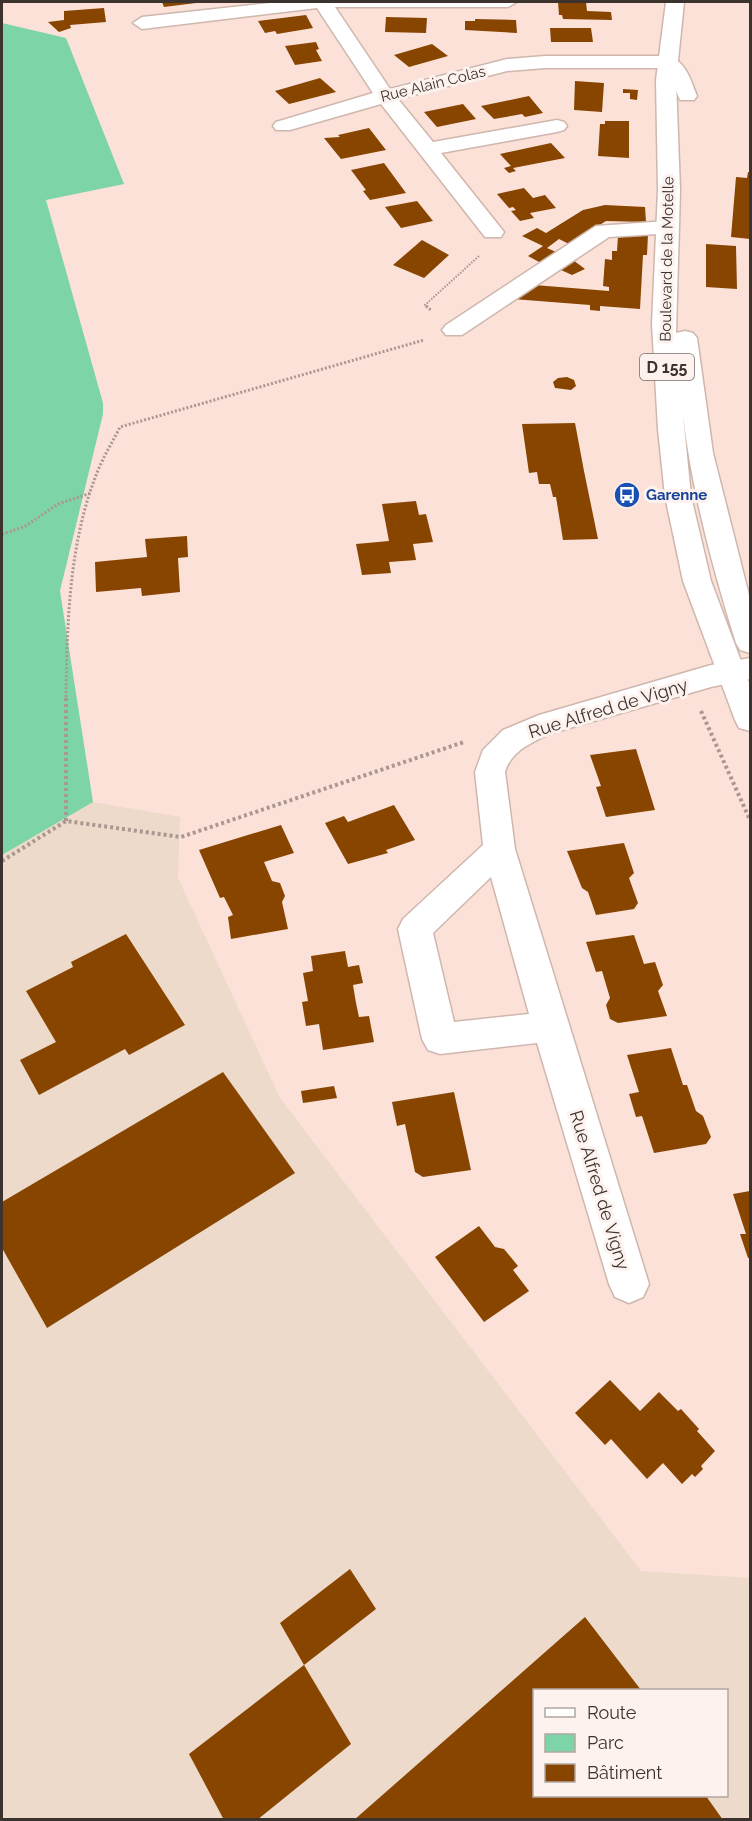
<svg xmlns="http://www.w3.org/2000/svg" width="752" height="1821" font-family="Raleway,sans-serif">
<rect width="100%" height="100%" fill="#fbe1d8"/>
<path fill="#eddaca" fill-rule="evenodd" d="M93,802L180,817L178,878L280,1098L641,1571L750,1578V1819H2V855ZM534,1690H726V1796H534Z"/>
<path fill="#7cd4a7" d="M2,23L66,38L124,184L46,200L103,403V414L60,591L93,802L2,855Z"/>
<g fill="#874500">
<path d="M162,2H196V3L164,7Z"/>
<path d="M558,2H586L587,11L611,12L612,20L563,19L562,15H559Z"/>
<path d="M104,8L106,22L70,25L71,28L59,32L48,22L64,20V11Z"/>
<path d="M306,15L313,28L277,34L275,31L265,33L258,21Z"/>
<path d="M386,17L427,18L426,33L385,32Z"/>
<path d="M475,19L516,20L517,33L465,30V21H475Z"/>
<path d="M550,28H591L593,42H551Z"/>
<path d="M316,42L319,49L316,50L322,61L295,65L285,46Z"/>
<path d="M432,44L448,56L409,67L394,55Z"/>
<path d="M320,78L336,92L289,104L275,91Z"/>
<path d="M575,81L604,83L602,112L574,110Z"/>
<path d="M623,89L638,90L637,100L630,99V93H623Z"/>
<path d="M529,96L543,113L525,117L522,114L494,119L481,106Z"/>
<path d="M463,104L476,119L437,127L424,112Z"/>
<path d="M605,121H629V158L598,156L600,124H605Z"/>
<path d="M369,128L386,150L341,159L324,138L340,137L338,135Z"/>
<path d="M551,143L565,158L513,168L516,171L509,173L504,168L511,166L500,154Z"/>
<path d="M384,163L406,193L370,200L363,191L366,190L351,170Z"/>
<path d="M748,172H750V239L731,237L736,177L747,178Z"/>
<path d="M524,188L533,198L545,195L556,208L530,213L534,218L520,221L511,211L516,210L513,207L509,208L497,194Z"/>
<path d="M417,201L433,221L401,228L385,207Z"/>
<path d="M605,205L645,207L646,222L606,221L569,244L559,239L547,248L556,252L541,263L528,256L543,246L522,236L537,228L546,233L583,210Z"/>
<path d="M648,234L647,255H643L640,309L600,306V311L590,310V305L513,299L534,285L609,291V287L603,286L605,259L612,260V251H617L618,236Z"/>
<path d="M422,240L449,255L424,278L393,265Z"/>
<path d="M706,244L736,246L737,289L706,287Z"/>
<path d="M573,260L585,269L572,275L561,270V267Z"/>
<path d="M567,377L574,380L576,386L571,390L555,388L553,382L558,378Z"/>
<path d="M575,423L584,471L598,539L563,540L556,497H553L550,484H539L537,472L529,473L522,424Z"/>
<path d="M416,501L419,515L426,514L433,542L413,544L416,560L389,562L391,573L362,575L356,544L389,541L382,504Z"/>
<path d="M187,536L188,557L178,558L180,592L142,596L141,588L96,592L95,562L147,557L145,539Z"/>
<path d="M636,749L655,810L606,817L596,787L601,786L590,755Z"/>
<path d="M394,805L415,840L386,850L388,853L348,864L325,823L344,816L348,822Z"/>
<path d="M281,825L294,853L264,862L272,881L280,883L285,896L282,902L288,929L231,939L228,917L233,915L224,897L220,898L199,850Z"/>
<path d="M624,843L634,873L629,878L638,903L634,909L596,915L588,892L582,888L567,851Z"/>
<path d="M126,934L185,1025L129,1055L125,1049L39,1095L20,1060L56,1042L26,991L73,967L71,962Z"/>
<path d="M634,935L644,964L655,962L663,985L658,991L667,1016L618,1023L610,1019L606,1005L610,998L602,971L596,972L586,942Z"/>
<path d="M345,951L348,967L359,965L363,983L353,985L356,1003L359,1017L369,1016L374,1042L323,1050L319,1024L306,1026L302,1002L308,1001L303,973L313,971L311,956Z"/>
<path d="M671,1048L683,1085H687L696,1111L703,1116L711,1137L706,1144L654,1153L642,1116L636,1117L629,1094L639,1092L627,1055Z"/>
<path d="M223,1072L295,1173L47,1328L2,1248V1202Z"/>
<path d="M334,1086L337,1098L303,1103L301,1091Z"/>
<path d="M454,1092L471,1170L423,1177L415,1172L405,1124L397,1126L392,1102Z"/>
<path d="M750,1191V1258H748L740,1234H746L733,1194Z"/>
<path d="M479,1226L495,1247L504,1249L518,1266L513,1270L529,1291L484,1322L435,1257Z"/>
<path d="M610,1380L640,1411L659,1392L678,1411L681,1409L699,1429L697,1431L715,1451L701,1466L703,1469L695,1477L692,1474L682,1484L663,1463L647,1479L611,1439L605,1445L575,1413Z"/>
<path d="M350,1569L376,1609L304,1665L280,1623Z"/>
<path d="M585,1617L641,1690H534V1796H706L723,1820H354Z"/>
<path d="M304,1665L351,1744L257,1820H224L189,1754Z"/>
</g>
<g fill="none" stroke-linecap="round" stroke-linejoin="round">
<g stroke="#cfb7ad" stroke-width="3">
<g id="minor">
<path d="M279,2H517L508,7H335L390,89L507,59L545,56H668C686,61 691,81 697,96L694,100H680L670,76L663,68H545L507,71L398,99L433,142L557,120L564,122L567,126L564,130L557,132L441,153L504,232L501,237H485L381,104L290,130H276L273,126L276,122L373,93L317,8L142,29L133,23L142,17Z"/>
<path d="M667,221L675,223L678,228L675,233L609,237L462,335H446L442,330L446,325L596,226Z"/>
<path d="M750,658V679L711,687L549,734C531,743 511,751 505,772L515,849L649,1284L643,1297L629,1303L615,1297L609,1284L537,1043L440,1054L428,1050L422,1039L398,929L403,919L483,845L475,772L483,750L503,730L539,715L711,665ZM491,877L529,1014L454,1022L433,933Z"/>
</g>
</g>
<g stroke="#cfb7ad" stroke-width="3">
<path id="primary" d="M666,2H684L676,80L680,190L676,333L685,331L693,333L697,338L713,453L750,599V653L740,650L736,643C713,569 692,492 683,415L691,496L711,581L750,685V731L739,728L735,720L683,581L665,496L658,429L652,324L658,190L656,80Z"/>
</g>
<path stroke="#aa9790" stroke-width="2" stroke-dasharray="1.5 1.5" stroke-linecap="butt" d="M428,307L425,305L479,256"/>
<g stroke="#aa9790" stroke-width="3" stroke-dasharray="2 2" stroke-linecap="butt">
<path d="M426,306L432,311"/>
<path d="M2,534L24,527L58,504L91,493"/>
<path d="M66,697C67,622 69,539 99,468C105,454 113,441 120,427L424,340"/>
</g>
<g stroke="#aa9790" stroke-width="4" stroke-dasharray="3 3" stroke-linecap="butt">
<path d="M701,711L750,820"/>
<path d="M66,821V695"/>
<path d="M2,861L66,821L181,837L464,742"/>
</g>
<use href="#minor" fill="#fff" fill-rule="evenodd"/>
<use href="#primary" fill="#fff" fill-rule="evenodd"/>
</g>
<defs>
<g id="bus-disc" transform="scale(1.35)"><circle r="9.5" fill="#1a4fb4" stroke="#fdf2ee"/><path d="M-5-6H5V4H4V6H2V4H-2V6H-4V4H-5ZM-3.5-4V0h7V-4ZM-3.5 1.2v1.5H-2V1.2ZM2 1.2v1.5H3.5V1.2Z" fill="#fff"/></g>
</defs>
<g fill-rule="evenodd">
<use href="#bus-disc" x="627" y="495"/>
</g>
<g text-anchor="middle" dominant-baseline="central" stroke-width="6" stroke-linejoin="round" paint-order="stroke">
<g font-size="15" fill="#3c332f" stroke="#fdf2ee">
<text transform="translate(433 84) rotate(-14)">Rue Alain Colas</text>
<text transform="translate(667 259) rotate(-89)">Boulevard de la Motelle</text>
</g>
<g font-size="15" font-weight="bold" fill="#164399" stroke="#fdf2ee" text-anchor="start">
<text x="646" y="495">Garenne</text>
</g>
<rect fill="#fdf2ee" stroke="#766c68" stroke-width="1.5" x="640" y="354" width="54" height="26" rx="4.5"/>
<g font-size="16" font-weight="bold" fill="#3c332f">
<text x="667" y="367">D 155</text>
</g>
<g font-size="18" fill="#3c332f" stroke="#fdf2ee">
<text transform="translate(608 708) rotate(-17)">Rue Alfred de Vigny</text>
<text transform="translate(600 1190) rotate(73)">Rue Alfred de Vigny</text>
</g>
</g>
<rect width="752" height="1821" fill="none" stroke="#3c332f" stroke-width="6"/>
<rect x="533" y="1689" width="195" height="108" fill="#fdf2ee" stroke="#b0a6a2" stroke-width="1.5"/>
<rect x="545" y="1708" width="30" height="9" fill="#ffffff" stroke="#b0a6a2" stroke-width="1.5"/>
<text x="587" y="1719" font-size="18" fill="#3c332f">Route</text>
<rect x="545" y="1734" width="30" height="18" fill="#7cd4a7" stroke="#b0a6a2" stroke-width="1.5"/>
<text x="587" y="1749" font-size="18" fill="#3c332f">Parc</text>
<rect x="545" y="1764" width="30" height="18" fill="#874500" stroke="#b0a6a2" stroke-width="1.5"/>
<text x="587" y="1779" font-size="18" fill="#3c332f">Bâtiment</text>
</svg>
